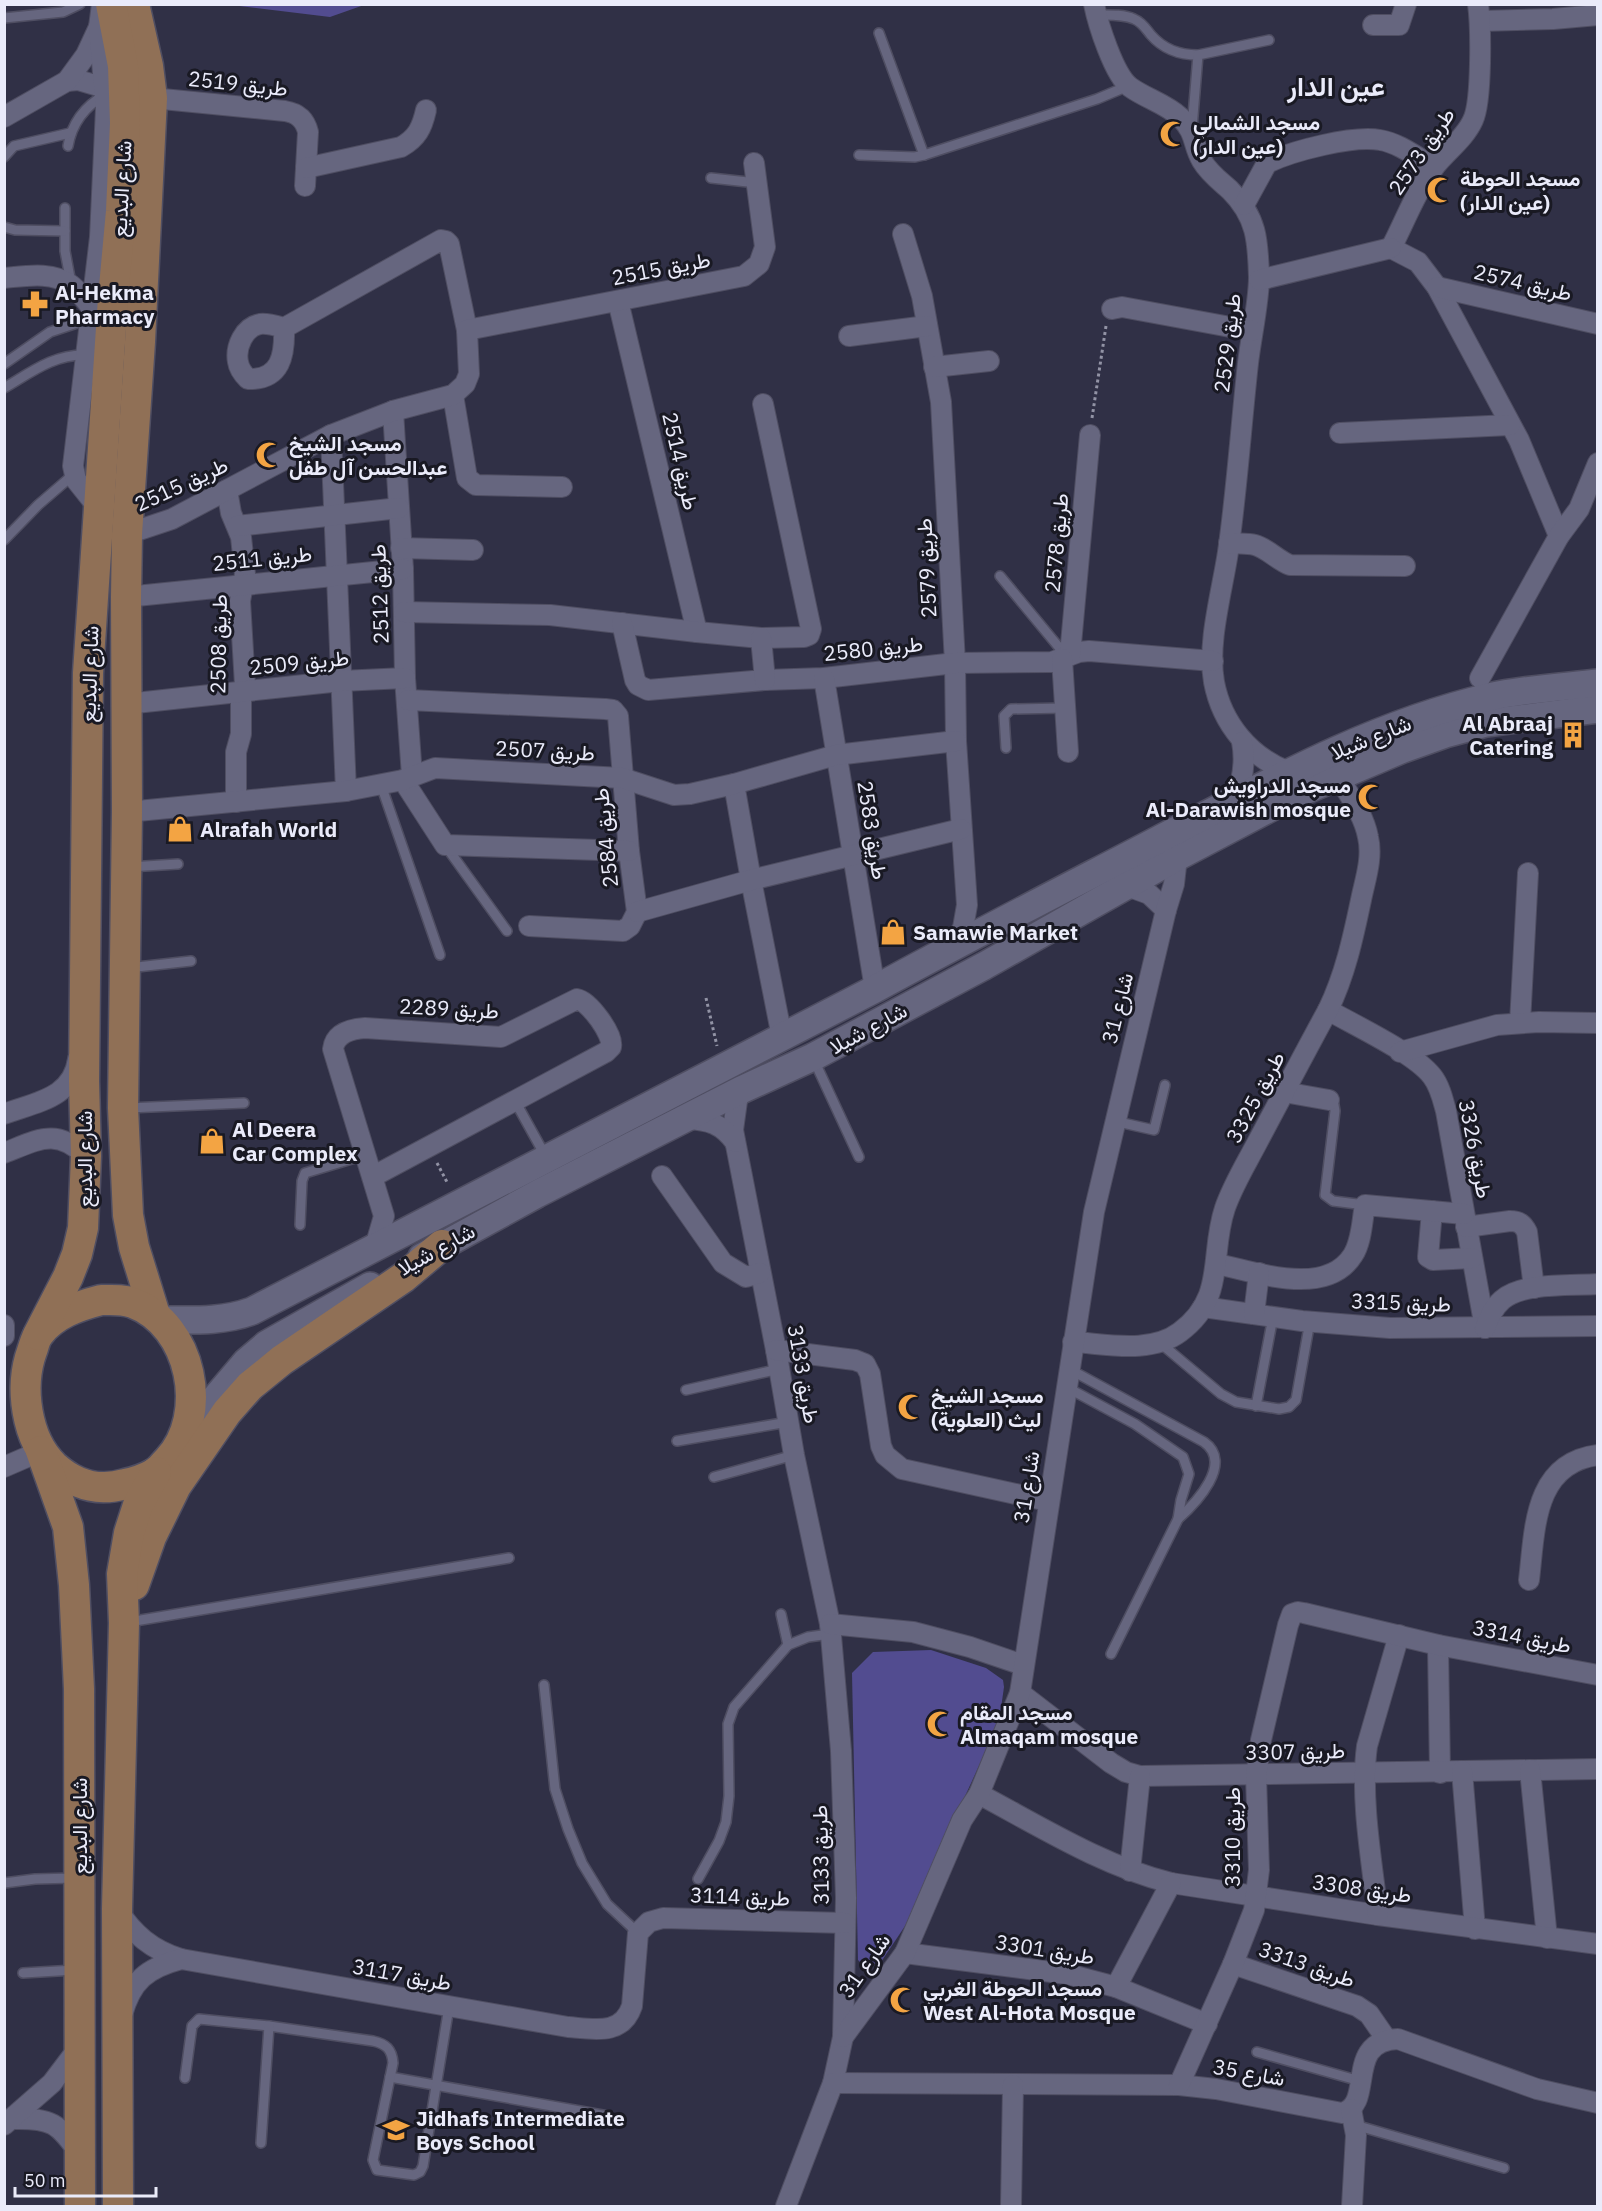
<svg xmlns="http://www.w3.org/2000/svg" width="1602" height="2211" font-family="'IBM Plex Sans',Vazirmatn,sans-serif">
<rect width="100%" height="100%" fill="#303046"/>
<g fill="#524c90">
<path d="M231,5H364L330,17Z"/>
<path d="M931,1650L986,1668L1003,1680L1004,1687L999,1722L907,1923L881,1962L864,1966L858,1960L852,1673L873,1652Z"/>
</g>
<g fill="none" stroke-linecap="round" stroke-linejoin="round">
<g stroke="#4f4e62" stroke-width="12">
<g id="lane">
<path d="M1096,15C1108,15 1123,14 1134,19C1142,22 1146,29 1151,35C1164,50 1180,55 1198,55"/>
<path d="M4,18L63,12L80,4"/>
<path d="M879,33L924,155"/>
<path d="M1192,128L1198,55L1269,40"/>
<path d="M68,146C72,122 85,106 106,94"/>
<path d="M859,155L915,157L924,155L1097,99L1128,86"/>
<path d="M4,157L14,146L70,133"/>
<path d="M711,178L757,183"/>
<path d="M65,208V251L71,283"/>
<path d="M4,227L15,230L65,231"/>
<path d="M4,364L50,332L89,319"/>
<path d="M4,388C30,373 54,354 85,355"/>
<path d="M4,540L38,505L74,474"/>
<path d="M1000,576L1067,657"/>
<path d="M1006,748L1004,716L1011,709L1064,708"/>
<path d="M381,785L440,955"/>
<path d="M445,845L507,931"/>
<path d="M129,867L178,864"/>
<path d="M128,968L191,961"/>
<path d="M813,1058L859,1157"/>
<path d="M1329,1100L1334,1105L1335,1111L1325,1195L1333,1201L1365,1205"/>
<path d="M515,1101L546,1157"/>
<path d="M128,1108L244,1103"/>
<path d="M1114,1121L1154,1130L1165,1085"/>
<path d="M300,1225L302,1181L305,1173L365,1155"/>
<path d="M1159,1342L1221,1394L1236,1402L1279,1409L1289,1407L1296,1400L1310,1321"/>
<path d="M1069,1369L1204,1442C1234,1463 1196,1503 1178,1519L1111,1654"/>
<path d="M1066,1387L1135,1424L1183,1457L1189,1474L1181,1500L1178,1519"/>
<path d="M686,1390L779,1369"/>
<path d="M1256,1406L1273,1317"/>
<path d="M677,1441L788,1422"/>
<path d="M714,1477L794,1455"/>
<path d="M781,1614L788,1645"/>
<path d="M129,1622L509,1558"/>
<path d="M544,1685L555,1789L568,1829L582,1863L607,1904L638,1933"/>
<path d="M698,1879L719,1841L726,1822L729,1796L728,1724L734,1707L788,1645L808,1637L830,1634"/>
<path d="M4,1883L35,1879L74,1878"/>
<path d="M23,1973L75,1970"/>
<path d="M1257,2052L1360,2081"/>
<path d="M390,2077L608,2116"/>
<path d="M185,2078L192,2026L199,2019L269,2026L373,2041C386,2044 392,2049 393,2063L373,2160L377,2170L414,2175L420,2172L423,2166L449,2007"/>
<path d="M1355,2125L1504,2168"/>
<path d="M261,2143L269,2026"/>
</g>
</g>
<g stroke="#4f4e62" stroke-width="22">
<g id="street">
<path d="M1094,4C1098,24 1114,75 1130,87C1145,98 1166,104 1180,117C1197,134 1192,144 1202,161C1209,173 1220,181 1230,190C1257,217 1258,241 1259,277C1259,302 1251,337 1248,363C1241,426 1237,489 1228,552C1222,592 1207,643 1214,682C1222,724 1250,757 1289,772"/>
<path d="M1480,21L1553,19L1598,15"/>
<path d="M1373,25H1399L1406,4"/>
<path d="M67,81L78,80L105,88"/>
<path d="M152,98L285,111C297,113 305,119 308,132L305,186"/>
<path d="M4,117L67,81L86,55L99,27"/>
<path d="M306,168L401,147C417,138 422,128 426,110"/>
<path d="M1244,205L1267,163C1292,151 1353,135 1380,140C1399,143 1418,158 1434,167"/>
<path d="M903,234L922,296L941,402L955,663L956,741L967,905L963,928L951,947"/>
<path d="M1391,248L1418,262L1437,287L1519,440L1559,536"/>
<path d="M1391,248C1405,221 1416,191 1435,166C1447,151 1465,138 1473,120C1482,101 1481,26 1478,4"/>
<path d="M4,278C26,276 52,271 71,285C79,291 85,300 91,307"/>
<path d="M1259,280L1391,248"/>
<path d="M1437,287L1598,324"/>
<path d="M618,301L697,632"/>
<path d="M1112,309L1122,307L1252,331"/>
<path d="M284,328C285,355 281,380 248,379C243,374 239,369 238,362C235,347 244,327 260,324C268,323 277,326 284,328L441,240L446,241L449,244L467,330"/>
<path d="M849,336L927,326"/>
<path d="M934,367L989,361"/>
<path d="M453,395L467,478L476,485L562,487"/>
<path d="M393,411L403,569L405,678L412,776"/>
<path d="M1340,433L1510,425"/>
<path d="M331,435L346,791"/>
<path d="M227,490L231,513L241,537L245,574L240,601L245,685L241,700V734L236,752V802"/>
<path d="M100,510L76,480L73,466L100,237L106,108L99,27L102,4"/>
<path d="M237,526L399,508"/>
<path d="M127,534L172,519L331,435L393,411L453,395L465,384L469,374L467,330L744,276L759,264L765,247L754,163"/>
<path d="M1229,543C1237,544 1247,543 1255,545C1267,548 1277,560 1290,565L1405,566"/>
<path d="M401,548L473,550"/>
<path d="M126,597L403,569"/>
<path d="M404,612L550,615L697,632L761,638L804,637L809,635L811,629L763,404"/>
<path d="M622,623L635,680L638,685L648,690L765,680L824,678L955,663L1052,662L1079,652L1089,651L1213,661"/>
<path d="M761,638L765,680"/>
<path d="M1070,655L1090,435"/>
<path d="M1062,659L1068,752"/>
<path d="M824,678L875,989"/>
<path d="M1480,678L1559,536L1579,509L1598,463"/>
<path d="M408,700L605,709L613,710L618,716L629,851L637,912L630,926L623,931L529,926"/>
<path d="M126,704L341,681L405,678"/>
<path d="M403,780L445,845L629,851"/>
<path d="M734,784L751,880L782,1037"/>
<path d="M1234,801C1243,781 1246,763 1242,742"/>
<path d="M127,812L346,791L403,780L435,768L622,778L674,795L690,794L734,784L836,755L956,741"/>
<path d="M1127,886L1149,894L1166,910"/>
<path d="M637,912L751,880L961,829"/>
<path d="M1328,1010C1356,1026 1414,1053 1432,1076C1440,1086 1443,1100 1446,1111L1485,1328"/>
<path d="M1520,1023L1528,873"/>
<path d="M1400,1052L1497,1025L1539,1022L1598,1023"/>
<path d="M741,1090L737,1101L733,1130L776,1350L794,1455L830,1624L841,1751L846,1898L843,2037L833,2083L786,2206"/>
<path d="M1284,1092L1329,1100"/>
<path d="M4,1114C36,1102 73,1098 78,1059"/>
<path d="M687,1119C709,1120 722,1124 735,1142"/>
<path d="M4,1153C38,1140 56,1127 86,1156"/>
<path d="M662,1176L723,1263L746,1277L760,1273"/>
<path d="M372,1177L606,1052L611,1047C614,1035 589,1001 577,999L501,1037L365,1028C351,1029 335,1033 333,1049L384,1216L375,1247"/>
<path d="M1432,1211L1428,1257L1433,1260L1472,1258"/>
<path d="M1466,1227L1510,1221C1519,1221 1523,1224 1527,1232L1534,1288"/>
<path d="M1217,1264C1256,1272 1326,1298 1353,1255C1362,1241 1362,1220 1365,1205L1464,1214"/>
<path d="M1203,1307L1302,1321L1390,1328L1598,1326"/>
<path d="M1254,1314L1259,1273"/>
<path d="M4,1325V1336"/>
<path d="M1485,1328C1489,1318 1493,1308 1502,1300C1522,1282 1571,1286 1598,1284"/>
<path d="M1073,1342C1107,1344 1151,1354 1180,1332C1227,1297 1209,1255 1225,1208C1233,1185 1246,1164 1257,1143C1281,1098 1304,1054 1328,1010C1345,975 1353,938 1361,900C1365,880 1373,858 1368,837C1364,815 1349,795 1338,776"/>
<path d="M776,1350L855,1360L865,1364L870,1374L881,1446L885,1455L902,1469L1048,1501"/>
<path d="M4,1467L41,1451"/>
<path d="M1529,1580C1535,1530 1533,1463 1598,1455"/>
<path d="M830,1624L913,1632L970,1647L1023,1665"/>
<path d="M1438,1645L1440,1773"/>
<path d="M1020,1693L1111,1763L1126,1772L1140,1776L1598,1769"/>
<path d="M1530,1770L1547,1938"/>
<path d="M1462,1771L1475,1929"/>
<path d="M979,1794C1041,1827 1103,1866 1171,1883L1378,1915L1598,1944"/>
<path d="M1130,1871L1140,1776"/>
<path d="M117,1909C133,1934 152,1950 181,1959"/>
<path d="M1378,1915C1372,1863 1360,1797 1367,1746L1399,1635"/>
<path d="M905,1953L1067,1974L1116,1987L1207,2024"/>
<path d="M1233,1964L1357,2006L1369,2014L1387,2040"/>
<path d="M1116,1987L1171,1883"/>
<path d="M122,2015C131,1981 147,1968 181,1959L568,2027C594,2029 622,2036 632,2006L638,1933L649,1922L663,1918L845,1923"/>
<path d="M843,2037L905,1953L962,1820L979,1794L1020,1693L1094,1212L1166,910L1174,884L1177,857"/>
<path d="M833,2083L1179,2085L1216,2089L1342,2113C1376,2104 1343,2041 1398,2039L1537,2089L1598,2103"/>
<path d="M1179,2085L1233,1964L1254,1910L1259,1870L1256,1776L1261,1740L1288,1625L1292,1614L1298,1612L1304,1613L1438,1645L1598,1675"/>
<path d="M1351,2109L1356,2135L1352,2206"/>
<path d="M13,2119C52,2118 58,2123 80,2154"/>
<path d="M4,2125L52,2083L80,2046"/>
<path d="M1011,2206L1013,2085"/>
</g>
</g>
<g stroke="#4f4e62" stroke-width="30">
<g id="secondary">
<path d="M422,1257L537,1194L741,1090L813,1057L984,966L1177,857L1295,795L1403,749L1445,734L1486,723L1598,709"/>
<path d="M160,1320C192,1320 222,1322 252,1311L875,989C968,938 1062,890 1156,841C1264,785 1370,725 1489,697C1524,689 1562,687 1598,683"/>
<path d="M184,1435L246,1362L267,1344L370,1286"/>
</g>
</g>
<g stroke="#4f4e62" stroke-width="33">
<g id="primary">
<path d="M134,4L148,66L152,98L140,342L127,534L126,597L127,812L123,1108L128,1215L134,1247L155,1315"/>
<path d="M101,1300C112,1300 123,1299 133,1303C192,1325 210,1415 168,1460C164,1464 160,1470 155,1473C146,1478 135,1482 125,1484C98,1492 75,1485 54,1466C26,1439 19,1387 32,1351C34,1346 35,1339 39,1334C54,1314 78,1306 101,1300Z"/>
<path d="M38,1335L68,1277L77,1254L83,1228L86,1156L84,1081L88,673L113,298L121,211L125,123L123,66L111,4"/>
<path d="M41,1451L68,1527L74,1585L79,1689L80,2206"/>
<path d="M134,1585L151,1537L176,1486L227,1412L250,1386L282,1360L404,1277L442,1245"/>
<path d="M118,2206L117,1909L124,1623L122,1574L129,1533L138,1505L156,1472"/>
</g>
</g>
<g stroke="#9293a5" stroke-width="3" stroke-dasharray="3 3" stroke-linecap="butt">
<path d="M1092,418L1106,326"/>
<path d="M706,998L717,1046"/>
<path d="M437,1163L448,1184"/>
</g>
<use href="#lane" stroke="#66667f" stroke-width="9"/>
<use href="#street" stroke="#66667f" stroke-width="20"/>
<use href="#secondary" stroke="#66667f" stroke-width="27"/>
<use href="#primary" stroke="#907056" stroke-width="30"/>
</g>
<defs>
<g id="mosque-bare" transform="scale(2.07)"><path d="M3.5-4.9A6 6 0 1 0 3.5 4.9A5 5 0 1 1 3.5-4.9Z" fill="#f3a443" stroke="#191923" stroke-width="2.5" paint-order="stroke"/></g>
<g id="pharmacy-bare" transform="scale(2.07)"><path d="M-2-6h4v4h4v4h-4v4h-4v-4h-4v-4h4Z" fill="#f3a443" stroke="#191923" stroke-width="2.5" paint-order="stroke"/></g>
<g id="building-bare" transform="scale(2.07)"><path d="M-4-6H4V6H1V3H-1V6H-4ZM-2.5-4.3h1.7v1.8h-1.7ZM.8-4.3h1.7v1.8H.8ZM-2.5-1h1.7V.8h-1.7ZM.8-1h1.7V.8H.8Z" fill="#f3a443" stroke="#191923" stroke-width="2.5" paint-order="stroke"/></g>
<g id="shop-bare" transform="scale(2.07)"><path d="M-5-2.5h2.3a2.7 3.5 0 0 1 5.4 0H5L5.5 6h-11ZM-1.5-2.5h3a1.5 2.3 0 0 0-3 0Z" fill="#f3a443" stroke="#191923" stroke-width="2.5" paint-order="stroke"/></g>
<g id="school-bare" transform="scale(2.07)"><path d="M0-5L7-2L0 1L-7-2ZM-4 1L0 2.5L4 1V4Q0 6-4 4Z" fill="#f3a443" stroke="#191923" stroke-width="2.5" paint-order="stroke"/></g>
</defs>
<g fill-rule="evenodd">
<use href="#mosque-bare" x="1173" y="134"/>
<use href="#mosque-bare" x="1440" y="190"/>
<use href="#pharmacy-bare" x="35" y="304"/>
<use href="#mosque-bare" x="269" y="455"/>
<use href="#building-bare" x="1573" y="735"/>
<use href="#mosque-bare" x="1371" y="797"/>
<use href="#shop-bare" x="180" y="829"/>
<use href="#shop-bare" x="893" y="932"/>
<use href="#shop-bare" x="212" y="1141"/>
<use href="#mosque-bare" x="911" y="1407"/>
<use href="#mosque-bare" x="940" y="1724"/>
<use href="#mosque-bare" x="903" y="2000"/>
<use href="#school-bare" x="396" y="2130"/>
</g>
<g text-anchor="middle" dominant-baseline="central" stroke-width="6" stroke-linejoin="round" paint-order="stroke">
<g font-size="21" fill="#eaebfa" stroke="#191923">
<text transform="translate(238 83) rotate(6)">طريق 2519</text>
<text transform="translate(1421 151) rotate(-56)">طريق 2573</text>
<text transform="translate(121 189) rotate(-87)">شارع البديع</text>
<text transform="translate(661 268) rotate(-11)">طريق 2515</text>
<text transform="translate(1523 282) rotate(13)">طريق 2574</text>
<text transform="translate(1227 343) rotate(-83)">طريق 2529</text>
<text transform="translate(681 461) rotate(77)">طريق 2514</text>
<text transform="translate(181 484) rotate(-25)">طريق 2515</text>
<text transform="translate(1056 543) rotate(-85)">طريق 2578</text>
<text transform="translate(262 558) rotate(-6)">طريق 2511</text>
<text transform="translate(926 568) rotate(-93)">طريق 2579</text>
<text transform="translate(379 594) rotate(-92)">طريق 2512</text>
<text transform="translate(218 644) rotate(-89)">طريق 2508</text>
<text transform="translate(873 648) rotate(-6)">طريق 2580</text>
<text transform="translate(299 662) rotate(-6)">طريق 2509</text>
<text transform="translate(89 674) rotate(-88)">شارع البديع</text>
<text transform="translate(1371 737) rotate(-22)">شارع شيلا</text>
<text transform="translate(545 750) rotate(3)">طريق 2507</text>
<text transform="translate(873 830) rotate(81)">طريق 2583</text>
<text transform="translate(605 838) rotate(-96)">طريق 2584</text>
<text transform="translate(449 1008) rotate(3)">طريق 2289</text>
<text transform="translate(1117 1008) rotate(-76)">شارع 31</text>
<text transform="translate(868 1028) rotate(-28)">شارع شيلا</text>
<text transform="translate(1255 1097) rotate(-62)">طريق 3325</text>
<text transform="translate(1476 1149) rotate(79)">طريق 3326</text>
<text transform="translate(84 1159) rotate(-90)">شارع البديع</text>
<text transform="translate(436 1249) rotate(-29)">شارع شيلا</text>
<text transform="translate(1401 1302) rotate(2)">طريق 3315</text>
<text transform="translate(804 1374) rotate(80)">طريق 3133</text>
<text transform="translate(1026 1487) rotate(-81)">شارع 31</text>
<text transform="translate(1522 1636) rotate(11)">طريق 3314</text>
<text transform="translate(1295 1751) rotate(-1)">طريق 3307</text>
<text transform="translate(79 1826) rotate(-90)">شارع البديع</text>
<text transform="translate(1232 1837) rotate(-90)">طريق 3310</text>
<text transform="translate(820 1855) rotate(-91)">طريق 3133</text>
<text transform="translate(1362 1888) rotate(8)">طريق 3308</text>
<text transform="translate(740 1896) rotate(2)">طريق 3114</text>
<text transform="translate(1045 1949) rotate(9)">طريق 3301</text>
<text transform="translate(1307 1964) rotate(19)">طريق 3313</text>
<text transform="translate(864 1965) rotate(-55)">شارع 31</text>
<text transform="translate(402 1974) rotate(10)">طريق 3117</text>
<text transform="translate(1249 2072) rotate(10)">شارع 35</text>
</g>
<g font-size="21" font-weight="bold" fill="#eaebfa" stroke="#191923" text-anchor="start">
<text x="1193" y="122">مسجد الشمالي<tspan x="1193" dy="24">(عين الدار)</tspan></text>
<text x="1460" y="178">مسجد الحوطة<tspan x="1460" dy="24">(عين الدار)</tspan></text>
<text x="55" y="292">Al-Hekma<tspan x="55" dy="24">Pharmacy</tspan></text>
<text x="289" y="443">مسجد الشيخ<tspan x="289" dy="24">عبدالحسن آل طفل</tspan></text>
<text x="1553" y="723" text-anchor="end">Al Abraaj<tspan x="1553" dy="24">Catering</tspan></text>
<text x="1351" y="785" text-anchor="end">مسجد الدراويش<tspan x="1351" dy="24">Al-Darawish mosque</tspan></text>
<text x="200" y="829">Alrafah World</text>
<text x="913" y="932">Samawie Market</text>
<text x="232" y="1129">Al Deera<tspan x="232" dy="24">Car Complex</tspan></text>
<text x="931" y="1395">مسجد الشيخ<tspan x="931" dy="24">ليث (العلوية)</tspan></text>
<text x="960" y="1712">مسجد المقام<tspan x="960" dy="24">Almaqam mosque</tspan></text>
<text x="923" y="1988">مسجد الحوطة الغربي<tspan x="923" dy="24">West Al-Hota Mosque</tspan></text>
<text x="416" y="2118">Jidhafs Intermediate<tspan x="416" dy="24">Boys School</tspan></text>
</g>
<g font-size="27" font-weight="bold" fill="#eaebfa" stroke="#191923">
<text x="1336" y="85">عين الدار</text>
</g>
</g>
<rect width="1602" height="2211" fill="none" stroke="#eaebfa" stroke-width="12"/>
<path d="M15 2187v9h141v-9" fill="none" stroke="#eaebfa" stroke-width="3"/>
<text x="24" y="2187" font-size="18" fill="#eaebfa" stroke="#191923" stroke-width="4.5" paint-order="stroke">50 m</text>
</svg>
